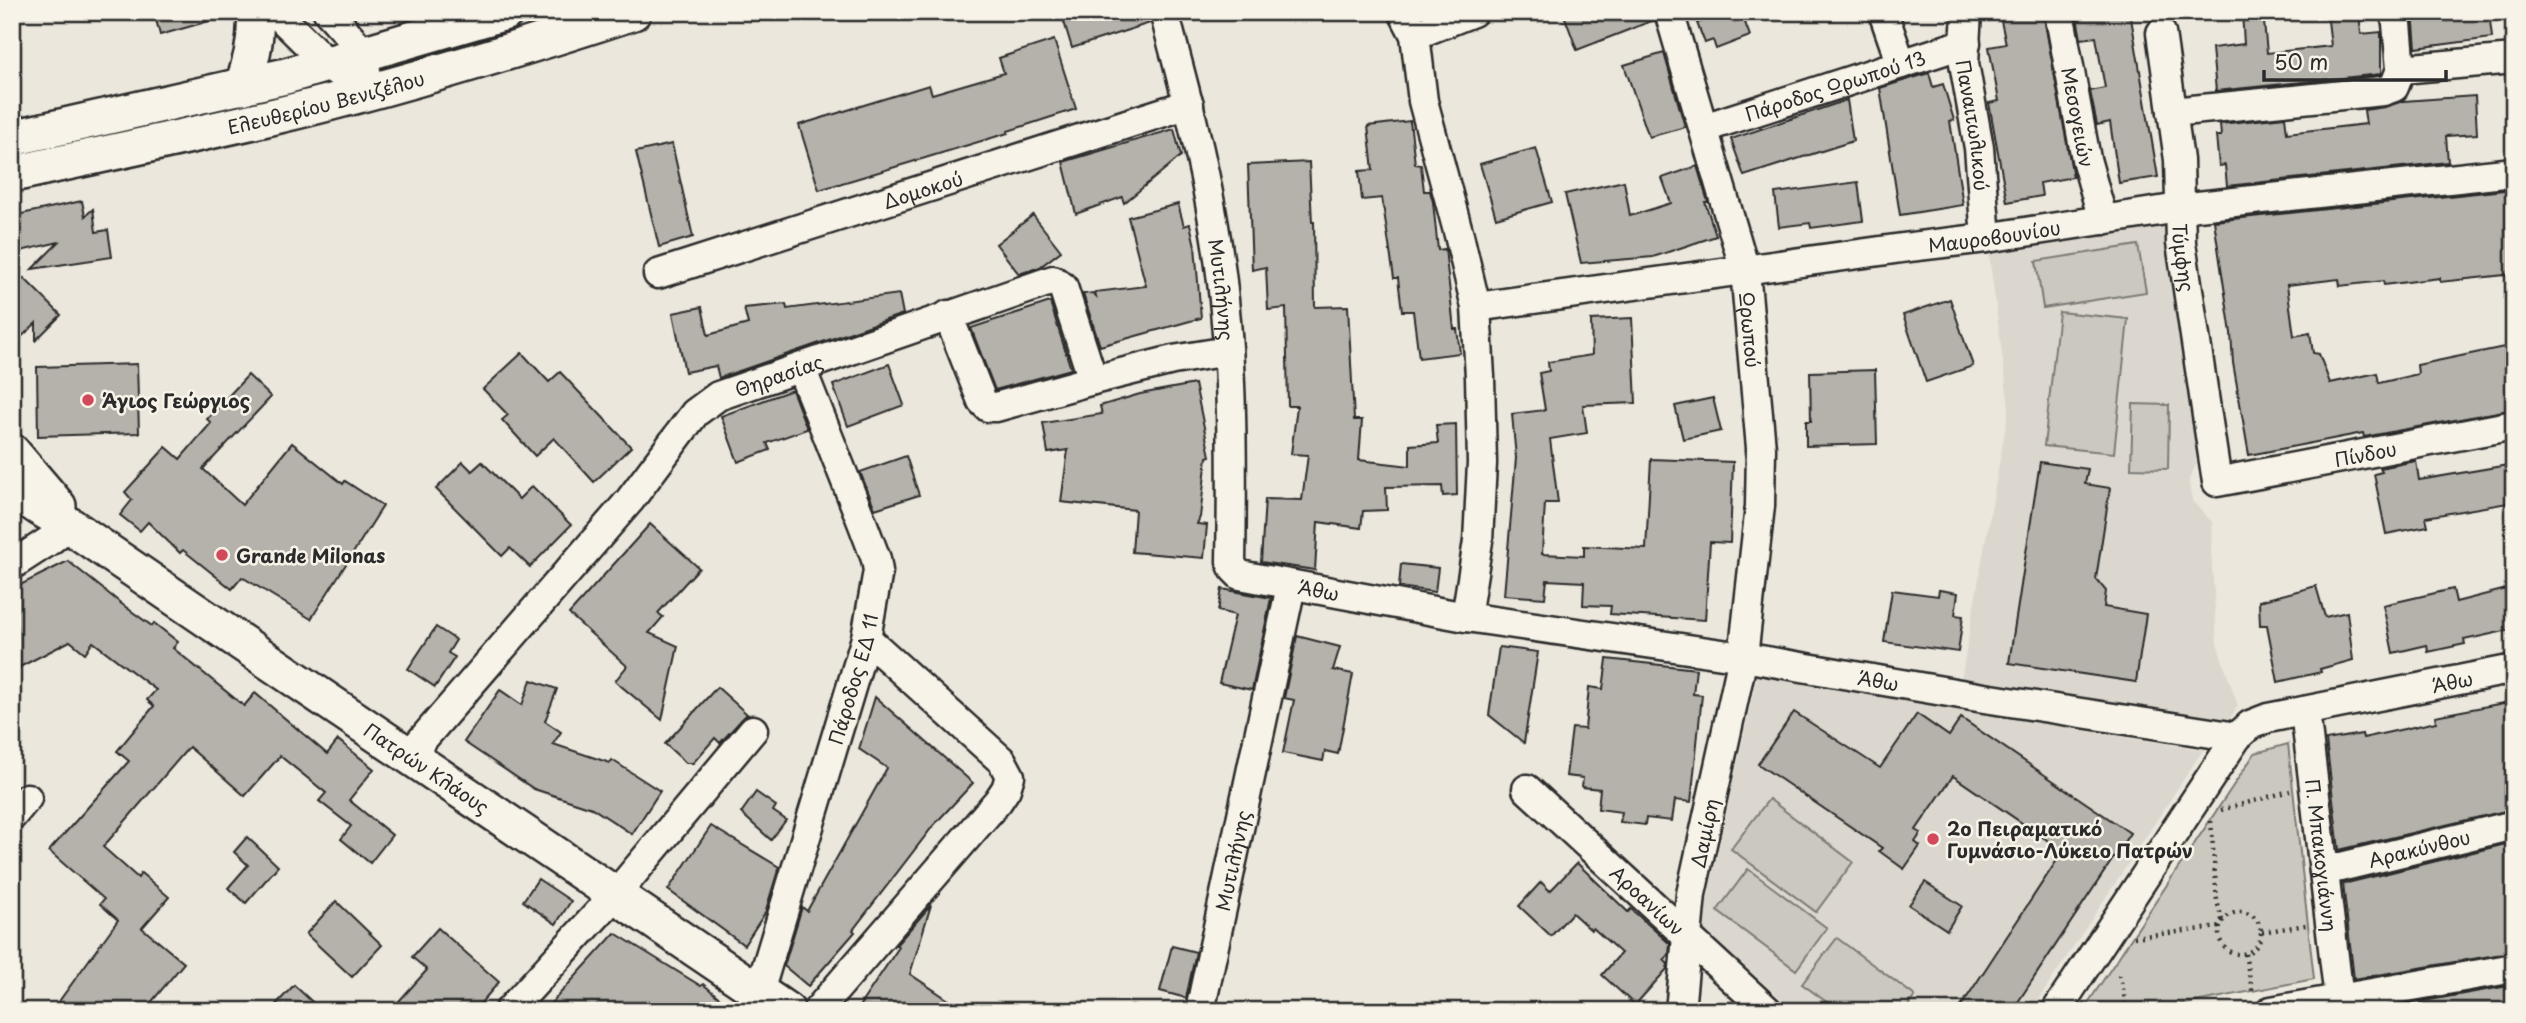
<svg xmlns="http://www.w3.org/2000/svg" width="2526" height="1023" font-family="'Playpen Sans',sans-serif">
<rect width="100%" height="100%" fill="#ebe7dd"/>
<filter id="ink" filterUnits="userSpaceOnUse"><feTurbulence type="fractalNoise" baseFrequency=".0143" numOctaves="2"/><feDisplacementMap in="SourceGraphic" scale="14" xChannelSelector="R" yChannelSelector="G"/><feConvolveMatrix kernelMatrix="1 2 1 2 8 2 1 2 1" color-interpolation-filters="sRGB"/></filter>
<g filter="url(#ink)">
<g fill="#dbd7ce">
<path d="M2168,226L2197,430L2196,465L2189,479L2192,501L2212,522L2211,548L2217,644L2238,706L2229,720L1961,680L2009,408L1989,254Z"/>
<path d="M1757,676L2203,750L2031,1011H1794L1701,927Z"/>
</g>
<g fill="#cbc8bf" stroke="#7b7a75" stroke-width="2">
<path d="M2138,245L2146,292L2043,308L2036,261Z"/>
<path d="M2059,312L2128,319L2114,453L2044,446Z"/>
<path d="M2133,404L2169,405L2168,469L2131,468Z"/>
<path d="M2288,744L2314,979L2149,1011H2090L2088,1003L2255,753Z"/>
<path d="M1769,799L1853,862L1816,912L1731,849Z"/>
<path d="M1748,869L1827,928L1796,970L1717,911Z"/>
<path d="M1837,938L1915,996L1904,1011H1839L1802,984Z"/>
</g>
<g fill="#b5b2ab" stroke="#2b2b2b" stroke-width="2">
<path d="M154,12H220V18L160,35Z"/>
<path d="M1061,12H1148L1150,23L1072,48Z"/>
<path d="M1563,12H1653L1654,20L1577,50Z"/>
<path d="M1700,12H1741L1750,36L1716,49L1713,40L1705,43L1697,23L1703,21Z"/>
<path d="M1999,12H2043L2073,177L2040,183L2042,196L2007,202L1989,103L1999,101L1989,47L2006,44Z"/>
<path d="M2076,12H2130L2158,177L2119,183L2110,122L2097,125L2090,91L2105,88L2096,37L2081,39Z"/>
<path d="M2242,12H2263L2267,53L2331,46L2327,12H2359L2361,34L2381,32V74L2216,91L2212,48L2244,44Z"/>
<path d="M2413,12H2489L2492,38L2416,48Z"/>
<path d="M1054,40L1076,109L1008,131V133L819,190L799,125L929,85L932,94L1004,73L999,58Z"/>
<path d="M1664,53L1685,127L1649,137L1624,65Z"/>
<path d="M1929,73L1933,87L1943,84L1954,120L1950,121L1963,205L1900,215L1880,88Z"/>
<path d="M2475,96L2477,134L2446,136L2448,162L2227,186L2225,165L2219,166L2216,136H2221L2220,124L2285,117L2287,133L2366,124L2364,110L2385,107L2403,101Z"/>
<path d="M1847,100L1853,141L1744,176L1731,139Z"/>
<path d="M1410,121L1415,164L1421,165L1424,191H1430L1433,202L1438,250L1445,249L1454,329H1457L1460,353L1419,358L1413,311H1402L1398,278H1394L1382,198L1362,200L1359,171L1373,170L1368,126Z"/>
<path d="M1174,129L1181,156L1124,203L1122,197L1076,214L1063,162Z"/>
<path d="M672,144L693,237L659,247L636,152Z"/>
<path d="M1536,148L1552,202L1496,218L1480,164Z"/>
<path d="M1309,162L1312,222H1314L1315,307L1348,306L1354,420H1362L1359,460L1410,466V445L1438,443L1436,425L1456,424L1457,495L1443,496L1442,486L1386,487L1387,510L1363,511L1361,528L1318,522L1315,570L1261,562L1265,499L1302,500L1308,455L1291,454L1297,406H1288L1286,308L1268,310L1266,267L1252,270L1248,165Z"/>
<path d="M1697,166L1708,202H1705L1716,236L1653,257L1581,263L1565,194L1624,181L1630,216L1671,203L1662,178Z"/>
<path d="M1858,182L1863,221L1811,228L1810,223L1779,227L1775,193Z"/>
<path d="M2514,189V274L2440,282V278L2384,285L2383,281L2340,286L2339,279L2287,285L2294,336L2310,333L2313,353L2319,354L2330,383L2377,373L2379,383L2418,374L2417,365L2514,345V409L2364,437L2363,433L2249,455L2233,363L2231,333L2214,221Z"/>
<path d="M82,201L85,216L93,209L96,232L108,230L112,257L32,269L59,242L12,253V216Z"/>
<path d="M1178,204L1184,226L1190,224L1195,246L1201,318L1100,346L1083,294L1093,293L1096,296L1095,292L1146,286L1128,217Z"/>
<path d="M1033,215L1061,251L1040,267L1019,274L996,244Z"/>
<path d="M24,278L61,315L36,340V323L12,346V289Z"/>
<path d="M899,294L903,314L719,378L716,366L685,372L673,313L702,307L708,335L748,324L744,308L786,304L787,309Z"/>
<path d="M1950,299L1973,366L1926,382L1903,315Z"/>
<path d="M1050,302L1071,369L995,390L971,328Z"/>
<path d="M1632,318L1636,403L1583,405L1587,433L1550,439L1558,503H1545L1542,554L1584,556V546L1646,549L1651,459L1733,462L1730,543L1710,542L1705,620L1610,614L1611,606L1583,605L1584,582L1547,580L1545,598L1504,595L1516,458L1512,414L1545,410L1539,373L1549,371L1548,362L1592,355L1591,320Z"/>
<path d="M522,353L549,382L560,372L631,447L594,482L554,438L535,456L502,420L508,415L483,389Z"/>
<path d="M137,364L139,433L38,436L37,367Z"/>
<path d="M889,364L904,405L848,426L833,385Z"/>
<path d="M1875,370L1877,444L1806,446V421H1811L1810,372Z"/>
<path d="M248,375L271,397L203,469L242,505L292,443L343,484L345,481L383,506L311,619L242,577L232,589L183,550L180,553L148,522L140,531L120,515L132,500L125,492L166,447L180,459L211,423L207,419Z"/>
<path d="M1195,384L1210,456L1207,457L1200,517L1197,524L1207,525L1204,558L1132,552L1135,510L1061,502L1068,450L1048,453L1043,423L1102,414L1100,406L1140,394Z"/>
<path d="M792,390L807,429L767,443L770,450L738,462L721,416Z"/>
<path d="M1713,398L1721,431L1683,439L1675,406Z"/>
<path d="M906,456L919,495L875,509L860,472Z"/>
<path d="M2416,461L2419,480L2514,464V502L2426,517L2428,526L2386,534L2374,474L2382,472L2380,468Z"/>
<path d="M463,462L472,471L482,462L519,499L532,486L571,525L530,567L510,548L502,556L436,489Z"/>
<path d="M2040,462L2088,469L2085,484L2110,488L2096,579L2106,591L2104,607L2146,614L2136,682L2009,663Z"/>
<path d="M650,524L699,568L658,613L663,617L649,633L678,646L662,720L615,681L627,666L569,614Z"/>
<path d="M68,561L123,605L152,626L154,623L178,642L173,648L244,706L255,693L327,754L338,740L374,769L349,800L392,835L370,863L341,839L351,826L319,801L326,793L280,756L245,796L189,747L103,847L138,878L141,873L169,897L142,928L184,963L144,1011H52L118,920L100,904L104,899L49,851L129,761L117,751L154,706L147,700L156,690L93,642L85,653L70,641L12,671V589Z"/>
<path d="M1401,564L1438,568L1435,592L1399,587Z"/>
<path d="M2316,586L2325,617L2347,612L2353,660L2320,669L2321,672L2278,682L2267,625H2260L2259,601Z"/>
<path d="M2514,587V629L2464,640L2465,644L2428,652L2427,645L2393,653L2383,605L2453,589L2456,602Z"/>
<path d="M1222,589L1271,598L1252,690L1219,683L1235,615L1218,611Z"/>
<path d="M1892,590L1938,596L1939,590L1958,593L1955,615L1963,616L1958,652L1884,642Z"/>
<path d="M436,627L456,640L448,653L455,657L435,687L408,669Z"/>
<path d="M1297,636L1340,647L1333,670L1353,674L1338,754L1325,751L1323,761L1283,753L1294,700L1284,698Z"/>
<path d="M1499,647L1538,652L1524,743L1489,715Z"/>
<path d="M1607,659L1696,669L1693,694L1702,695L1691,802L1675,800L1672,821L1646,818L1645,825L1620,822L1622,812L1598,809L1600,789L1582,787L1583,778L1566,776L1572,728L1585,729L1589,687L1603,689Z"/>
<path d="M531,680L557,689L545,721L561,732L553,744L610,763L612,760L660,791L632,834L592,808L534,789L464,742L500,690L522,705Z"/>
<path d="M717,687L747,714L720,743L715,738L693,763H686L665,744Z"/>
<path d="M875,697L973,783L933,826L853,930L855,932L808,986L784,966L802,907L807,911L887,768L859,749Z"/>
<path d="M2514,701V809L2339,850L2326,740L2362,734L2363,738L2436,722L2435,716Z"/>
<path d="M1794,712L1880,768L1917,714L1949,736L1961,718L2130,833L2012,1011H1958L2063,851L1953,776L1916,830L1921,833L1915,842L1920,846L1904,869L1879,851L1882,848L1758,764Z"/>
<path d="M756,792L776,806L773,811L786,820L771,840L741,813Z"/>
<path d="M711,826L779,867L765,913L744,945L668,890Z"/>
<path d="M247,837L278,866L246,903L228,888L248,865L234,852Z"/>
<path d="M2514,842V952L2354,979L2343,884Z"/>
<path d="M1577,863L1628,912L1631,909L1670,944L1669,955L1664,960L1668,964L1667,969L1635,1005L1602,975L1621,953L1593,928L1591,930L1572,913L1551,936L1519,906L1541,882L1550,891Z"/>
<path d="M538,879L571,901L556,924L523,901Z"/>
<path d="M1925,882L1962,906L1947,930L1909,905Z"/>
<path d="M336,901L382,945L352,977L306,934Z"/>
<path d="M931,905L910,974L965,1011H856L899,947L896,945Z"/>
<path d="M438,928L499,982L474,1011H390L427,970L412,957Z"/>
<path d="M615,933L701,986L703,984L735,1011H544Z"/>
<path d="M1172,946L1196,952L1186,998L1160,991Z"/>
<path d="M294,985L322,1011H270Z"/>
<path d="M2514,985V1011H2368Z"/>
</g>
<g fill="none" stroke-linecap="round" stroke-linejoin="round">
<g stroke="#2b2b2b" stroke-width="33">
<g id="minor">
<path d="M275,12L329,65L367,92C369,51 354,41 328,12"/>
<path id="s1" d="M1164,12C1183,83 1202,153 1214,226C1233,336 1233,450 1231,562L1234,569L1240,575L1466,617L1743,657L1978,697L2237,737L2250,725L2268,718L2514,669"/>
<path d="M1403,12L1415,35L1423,101L1459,235L1476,307L1480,377L1482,463L1478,541L1466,617"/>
<path id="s2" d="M1669,12L1745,270L1761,448L1760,506L1743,657L1691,894L1680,1011"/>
<path d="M1883,12L1901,64"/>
<path id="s3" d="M1967,12L1964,63L1979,148L1986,238"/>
<path id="s4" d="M2059,12L2086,159L2103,220"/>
<path id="s5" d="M2161,33L2179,160L2181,243L2217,482L2514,425"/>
<path d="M1415,35L1473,12"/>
<path d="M2401,69L2514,59"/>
<path d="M2172,112L2383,91L2394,87L2401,69L2396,12"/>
<path id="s6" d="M1704,128L1966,43"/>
<path id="s7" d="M658,274L1189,104"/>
<path id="s8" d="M1476,307L1902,248L1986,238L2179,208L2514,172"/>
<path d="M948,315L982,401L988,407H996L1093,380"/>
<path d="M12,565L49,541L69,525"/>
<path id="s9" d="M2305,711L2339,999"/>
<path id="s10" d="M409,755L630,500L695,413L718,396L1053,280L1063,287L1093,380L1173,360L1228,351"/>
<path id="s11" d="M1527,789L1768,1011"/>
<path d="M12,816L27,798"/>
<path id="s12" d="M2324,871L2514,825"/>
<path id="s13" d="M759,992L866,638L878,571L876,559L862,522L801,368"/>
<path d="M509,1011L615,895L753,730"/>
<path d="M817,1011L998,801L1006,789L1010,776L1002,761L866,638"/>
<path id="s14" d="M1200,1011L1291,586"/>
<path d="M2056,1011L2237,737"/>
<path d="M2271,1011L2514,968"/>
</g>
</g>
<g stroke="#2b2b2b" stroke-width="40">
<g id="major">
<path d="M242,87C251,64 257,37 255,12"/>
<path d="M12,138L286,76L506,12"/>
<path id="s15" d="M12,174C99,155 185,137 271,117C394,88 514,51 633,12"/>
<path d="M12,452L58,506"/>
<path id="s16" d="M12,489L40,508L69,525C307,689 548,848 787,1011"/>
</g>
</g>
<g stroke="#2b2b2b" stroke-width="4.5" stroke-dasharray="2 5" stroke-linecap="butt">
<path d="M2221,810L2290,791"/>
<path d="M2211,821L2217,901L2222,920"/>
<circle cx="2240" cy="933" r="21"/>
<path d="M2262,932L2306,925"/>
<path d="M2134,937L2220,927"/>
<path d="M2245,954L2253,994"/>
<path d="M2119,975L2124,993L2125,1011"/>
</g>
<use href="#minor" stroke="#f7f3e8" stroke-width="28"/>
<use href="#major" stroke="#f7f3e8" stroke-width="35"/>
</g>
</g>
<g fill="#d1495b" stroke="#f7f3e8" stroke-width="2.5">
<circle cx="88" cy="400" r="7"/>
<circle cx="222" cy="555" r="7"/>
<circle cx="1933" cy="839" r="7"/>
</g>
<g text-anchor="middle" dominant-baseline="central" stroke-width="5" stroke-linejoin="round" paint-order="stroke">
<g font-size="19" fill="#2b2b2b" stroke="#f7f3e8">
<text stroke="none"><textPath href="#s6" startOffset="138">Πάροδος Ωρωπού 13</textPath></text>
<text stroke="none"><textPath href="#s15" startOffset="322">Ελευθερίου Βενιζέλου</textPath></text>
<text stroke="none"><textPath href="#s4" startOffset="107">Μεσογειών</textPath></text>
<text stroke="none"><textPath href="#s3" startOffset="114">Παναιτωλικού</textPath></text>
<text stroke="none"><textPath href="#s7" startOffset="278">Δομοκού</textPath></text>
<text stroke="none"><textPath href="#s8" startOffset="523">Μαυροβουνίου</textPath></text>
<text stroke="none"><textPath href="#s5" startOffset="226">Τύμφης</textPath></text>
<text stroke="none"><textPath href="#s1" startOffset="284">Μυτιλήνης</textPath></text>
<text stroke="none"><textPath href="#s2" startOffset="329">Ωρωπού</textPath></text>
<text stroke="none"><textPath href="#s10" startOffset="539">Θηρασίας</textPath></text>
<text stroke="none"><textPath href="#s5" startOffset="604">Πίνδου</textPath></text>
<text stroke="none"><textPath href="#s1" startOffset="653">Άθω</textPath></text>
<text stroke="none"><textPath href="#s13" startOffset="327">Πάροδος ΕΔ 11</textPath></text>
<text stroke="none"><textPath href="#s1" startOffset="1220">Άθω</textPath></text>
<text stroke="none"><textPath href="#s1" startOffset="1808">Άθω</textPath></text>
<text stroke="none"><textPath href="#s16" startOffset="500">Πατρών Κλάους</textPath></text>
<text transform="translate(1704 833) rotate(-78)">Δαμίρη</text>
<text stroke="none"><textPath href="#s12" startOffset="98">Αρακύνθου</textPath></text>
<text stroke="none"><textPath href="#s9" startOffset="145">Π. Μπακογιάννη</textPath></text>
<text stroke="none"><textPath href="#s14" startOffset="154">Μυτιλήνης</textPath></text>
<text stroke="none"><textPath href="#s11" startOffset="164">Αροανίων</textPath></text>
</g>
<g font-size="19" font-weight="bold" fill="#2b2b2b" stroke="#f7f3e8" text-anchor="start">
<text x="102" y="400">Άγιος Γεώργιος</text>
<text x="236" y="555">Grande Milonas</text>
<text x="1947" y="828">2ο Πειραματικό<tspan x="1947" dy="22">Γυμνάσιο-Λύκειο Πατρών</tspan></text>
</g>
</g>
<rect width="2526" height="1023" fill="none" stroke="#f7f3e8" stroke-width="42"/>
<rect x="21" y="21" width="2484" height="981" fill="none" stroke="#2b2b2b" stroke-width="2.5" filter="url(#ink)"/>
<path d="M2264 70v10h182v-10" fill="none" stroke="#2b2b2b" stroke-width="3.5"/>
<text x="2274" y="70" font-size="21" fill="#2b2b2b" stroke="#f7f3e8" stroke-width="5" paint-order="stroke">50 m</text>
</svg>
